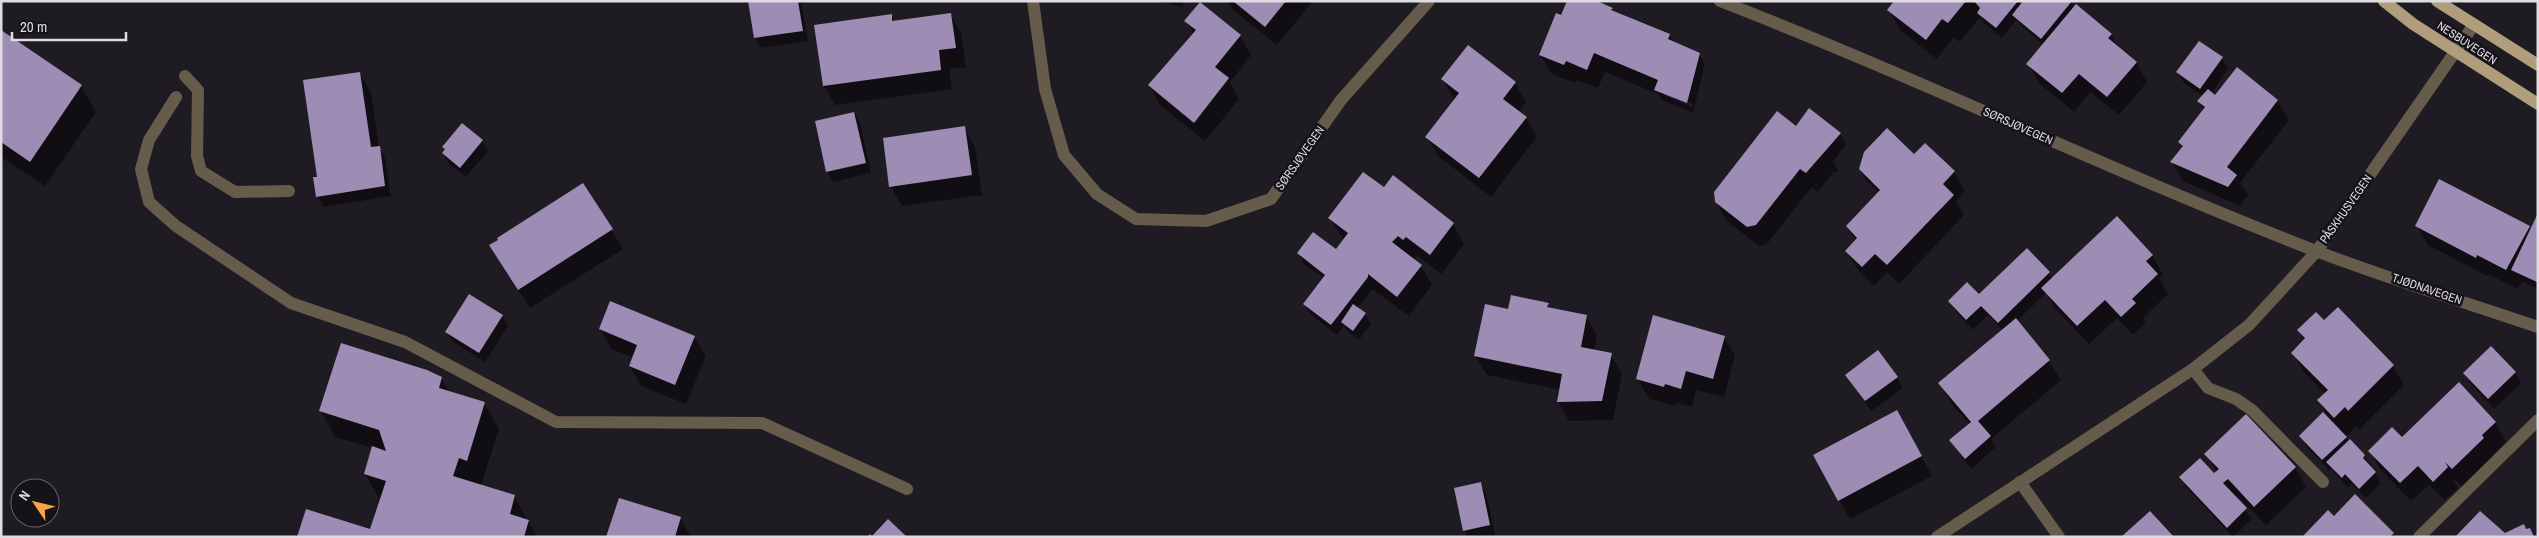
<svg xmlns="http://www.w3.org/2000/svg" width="2539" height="538" font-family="'Archivo Narrow',sans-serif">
<rect width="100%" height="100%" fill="#1f1b22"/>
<g fill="#0007" fill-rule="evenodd">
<path d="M749,1H801L808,41L761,48L755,38Z"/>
<path d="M1159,1H1184L1182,7Z"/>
<path d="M1228,1H1313L1277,45L1233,10Z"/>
<path d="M1896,1H2071L2074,7L2111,34L2120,50L2136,62L2147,82L2119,115L2090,92L2074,112L2039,83L2028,64L2043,45L2016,20L2002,38L1984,23L1980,17L1960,42L1954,37L1937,59L1900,30L1889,10Z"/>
<path d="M1612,9L1614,13L1669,35L1674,43L1699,54L1705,64L1693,113L1662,100L1658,94L1605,72L1598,88L1577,80L1575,83L1552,74L1540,55L1562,16ZM1664,92L1693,104L1692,107L1664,95Z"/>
<path d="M950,14L961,33L966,67L949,69L952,89L835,105L824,86L891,16L895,22Z"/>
<path d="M1186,21L1240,36L1251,55L1230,82L1239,99L1205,141L1160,105L1149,85L1194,34Z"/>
<path d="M1,32L81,86L96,112L45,186L1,157Z"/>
<path d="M2222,58L2228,69L2211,93L2215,96L2277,100L2289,120L2240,183L2248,195L2240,206L2183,181L2172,162L2183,148L2180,142L2204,111L2199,101L2203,96L2184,83L2178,72Z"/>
<path d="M360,74L371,93L379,148L385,158L391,196L324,207L318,197L315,180L318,181Z"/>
<path d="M1443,80L1515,83L1526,102L1518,112L1526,118L1537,137L1491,197L1438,156L1427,137L1455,100Z"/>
<path d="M1810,110L1840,134L1846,144L1833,162L1838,171L1836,173L1834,171L1818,192L1812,187L1767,244L1759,246L1727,221L1716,202L1796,128Z"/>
<path d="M854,113L860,123L871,173L833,182L827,172Z"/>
<path d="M964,127L975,147L982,195L902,206L891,187Z"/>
<path d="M482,141L488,151L466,177L449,164L443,153L446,150Z"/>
<path d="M1925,144L1954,172L1965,191L1956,201L1964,215L1899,284L1887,272L1874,286L1858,270L1846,251L1856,241L1847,227L1880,193L1866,180L1860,169L1914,156Z"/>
<path d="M583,184L623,249L530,308L502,265Z"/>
<path d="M1384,189L1453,224L1464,244L1441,274L1417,255L1414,260L1421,266L1432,285L1409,316L1372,289L1358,308L1365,314L1371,324L1359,340L1348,332L1344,325L1337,335L1310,314L1304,304L1324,278L1304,264L1299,253L1336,251L1344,240L1330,218Z"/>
<path d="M2538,216V289L2522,282L2518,289L2488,274L2487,276L2428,245L2417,226L2529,227L2531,231Z"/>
<path d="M2027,250L2053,279L2152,255L2163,275L2159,278L2168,294L2143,318L2146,323L2133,335L2117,318L2089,344L2054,307L2046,293L2017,321L2049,361L2061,380L1991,439L1996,447L1971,469L1950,440L1969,424L1951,403L1940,384L2003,331L1988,315L1973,330L1956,312L1950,301L1979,295Z"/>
<path d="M1548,304L1551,309L1586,316L1597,335L1594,351L1611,355L1622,374L1613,420L1569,421L1558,402L1560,390L1487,375L1475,356L1509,310Z"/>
<path d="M2338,309L2393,366L2404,385L2360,429L2356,426L2346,437L2364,456L2381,483L2366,498L2352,484L2348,488L2331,468L2329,470L2306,446L2301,436L2328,418L2319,401L2325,394L2304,372L2293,353L2305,341L2299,330L2324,322Z"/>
<path d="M502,316L508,326L485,362L453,342L447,332Z"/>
<path d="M600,329L694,337L706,356L686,404L641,386L630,366L634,358L611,349Z"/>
<path d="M1724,337L1735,356L1724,397L1696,390L1692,407L1676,403L1675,406L1649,399L1638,379Z"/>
<path d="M2465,373H2515L2521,383L2494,409L2470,383Z"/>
<path d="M1847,375L1897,378L1903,388L1871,411Z"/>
<path d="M441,378L450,393L484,403L499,429L481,485L514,496L537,537H298L371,532L380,500L365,474L373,448L335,437L321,411Z"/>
<path d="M2495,422L2506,442L2492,455L2494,458L2464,488L2453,478L2458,488L2445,500L2429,485L2411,501L2381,470L2370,451L2402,439Z"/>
<path d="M1908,431L1932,476L1850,519L1839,500Z"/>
<path d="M2206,454L2295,467L2306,487L2266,525L2239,498L2237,500L2252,519L2233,537L2187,488L2181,477L2214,475L2217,472Z"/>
<path d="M1480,483L1486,493L1495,535L1468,537L1464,530Z"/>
<path d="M2328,512L2334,518L2393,534L2395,537H2305Z"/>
<path d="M680,518L691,537H608Z"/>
</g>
<g fill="#9d8db5">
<path d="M748,1H798L803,31L754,38Z"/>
<path d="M1233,1H1286L1265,27Z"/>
<path d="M1567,1H1597L1613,8L1611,10L1670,34L1668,39L1700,53L1687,103L1654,90L1658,80L1594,53L1587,70L1566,61L1564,65L1539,55L1556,13L1561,15Z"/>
<path d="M1894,1H1966L1948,23L1942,19L1926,40L1887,10Z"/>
<path d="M1974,1H2018L1996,28L1977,13L1980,8Z"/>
<path d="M2023,1H2072L2041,39L2012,15Z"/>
<path d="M1200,2L1241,35L1215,67L1229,78L1194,123L1148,85L1196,30L1184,21Z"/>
<path d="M2076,4L2112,34L2108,38L2137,62L2107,97L2079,74L2062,93L2026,64Z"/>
<path d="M951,13L956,48L939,50L941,70L823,86L814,25L892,14V21Z"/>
<path d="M1,30L82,85L30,162L1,142Z"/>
<path d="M2199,41L2223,57L2200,89L2176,72Z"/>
<path d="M1468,45L1516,82L1503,99L1527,117L1479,178L1425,137L1459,93L1441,79Z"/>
<path d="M2237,67L2278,100L2227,167L2237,175L2228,187L2170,162L2183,146L2178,142L2205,107L2197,101L2208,89L2215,95Z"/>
<path d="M360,72L371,147L380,146L385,186L316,197L313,177H317L303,80Z"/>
<path d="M1809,108L1841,133L1806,173L1800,169L1756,225L1747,227L1715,202L1714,192L1777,111L1796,126Z"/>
<path d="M854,112L866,163L826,172L815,121Z"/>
<path d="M462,123L483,140L460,168L442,153L445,149L442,147Z"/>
<path d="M965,126L972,175L889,187L883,138Z"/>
<path d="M1887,128L1914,154L1925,143L1955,171L1943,184L1954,195L1887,265L1875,254L1862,267L1845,251L1857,238L1846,226L1880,190L1859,169L1864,152Z"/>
<path d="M1363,172L1384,187L1393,175L1454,223L1430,255L1406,237L1403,240L1398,236L1392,242L1422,265L1397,297L1368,274V277L1331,325L1303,304L1325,275L1297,253L1313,232L1336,249L1348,233L1328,218Z"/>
<path d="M2439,179L2530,226L2506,270L2477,255L2476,258L2415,226Z"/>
<path d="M583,183L613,229L518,290L489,245L498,240L497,238Z"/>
<path d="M2538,213V279L2537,282L2511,270Z"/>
<path d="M2117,216L2153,255L2146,261L2158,274L2132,299L2136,303L2121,317L2105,300L2077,326L2041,288Z"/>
<path d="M2027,248L2050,272L1998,323L1981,306L1966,320L1948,301L1967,282L1979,294Z"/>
<path d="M469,294L503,315L479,353L445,332Z"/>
<path d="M1511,295L1549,303L1547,307L1587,315L1581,347L1612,353L1602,401L1557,402L1562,374L1474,356L1485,304L1508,309Z"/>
<path d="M610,301L695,336L675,385L629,366L637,345L599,329Z"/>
<path d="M1353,304L1366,313L1353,331L1341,322Z"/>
<path d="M2338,307L2394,365L2348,411L2345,407L2334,418L2317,400L2328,390L2291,353L2305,338L2297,330L2316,312L2324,320Z"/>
<path d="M1653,315L1725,336L1713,379L1686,371L1681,389L1665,384L1664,387L1636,379Z"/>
<path d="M2016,318L2050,360L1978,421L1991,436L1965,459L1949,440L1971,422L1938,383Z"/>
<path d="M341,343L427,370L442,377L439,388L485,402L467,461L459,458L453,476L515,495L510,514L529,520L524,537H297L306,509L370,529L386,481L364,474L372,446L386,451L379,430L319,411Z"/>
<path d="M2491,346L2516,372L2488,399L2463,373Z"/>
<path d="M1878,350L1898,377L1865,401L1845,375Z"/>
<path d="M2459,382L2496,422L2482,435L2484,438L2452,469L2445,462L2448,467L2433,482L2418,466L2400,483L2368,451L2392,427L2402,437Z"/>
<path d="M1897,410L1922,456L1838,501L1813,455Z"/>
<path d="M2323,412L2347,437L2322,460L2299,436Z"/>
<path d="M2246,414L2296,467L2254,507L2228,479L2223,483L2247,508L2227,528L2179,477L2200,458L2214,473L2219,469L2204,454Z"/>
<path d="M2350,439L2365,455L2363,458L2376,472L2359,489L2345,474L2342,478L2326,462Z"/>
<path d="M1481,482L1490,525L1463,531L1454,488Z"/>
<path d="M2355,494L2394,533L2390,537L2303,536L2328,510L2334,516Z"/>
<path d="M619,498L681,517L675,537H606Z"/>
<path d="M2150,511L2174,537H2121Z"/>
<path d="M2480,511L2505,533L2524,524L2526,529L2530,528L2534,537H2455Z"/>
<path d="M888,519L907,537H868L870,534L872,536Z"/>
</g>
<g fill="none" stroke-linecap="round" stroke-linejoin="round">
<g stroke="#655c4c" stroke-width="12">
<path d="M185,76L198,90L197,156L201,171L235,192L289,191"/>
<path d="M176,97L149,140L141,169L149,202L176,226L291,303L405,342L556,422L762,423L907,489"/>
<path d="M2193,369L2208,388L2236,399L2252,410L2323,482"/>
<path d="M2020,482L2059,537"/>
</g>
<g stroke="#655c4c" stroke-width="12">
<path d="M1033,1L1045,89L1064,155L1097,194L1136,219L1206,221L1271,199L1341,100L1429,1"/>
<path d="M1720,1C1921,79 2115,173 2316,251C2389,279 2464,302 2538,327"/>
<path d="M1937,537L2193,369L2249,325L2317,251L2473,26"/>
<path d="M2419,537L2538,420"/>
</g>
<g stroke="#af9d7b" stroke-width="12">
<path d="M2384,1L2413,24L2538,104"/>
<path d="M2437,1L2538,65"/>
</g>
</g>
<g text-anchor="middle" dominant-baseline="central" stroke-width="5" stroke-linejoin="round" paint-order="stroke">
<g font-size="12" fill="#dfdce1" stroke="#161219">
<text transform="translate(2467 43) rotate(33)">NESBUVEGEN</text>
<text transform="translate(2018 126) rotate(24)">SØRSJØVEGEN</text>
<text transform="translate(1300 158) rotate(-55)">SØRSJØVEGEN</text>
<text transform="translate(2346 209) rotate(-55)">PÅSKHUSVEGEN</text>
<text transform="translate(2427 289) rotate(19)">TJØDNAVEGEN</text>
</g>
</g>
<rect width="2539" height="538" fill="none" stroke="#dfdce1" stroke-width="5"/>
<g transform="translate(35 503) rotate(305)"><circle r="24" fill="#161219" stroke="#666369"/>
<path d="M0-4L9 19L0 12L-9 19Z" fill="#f5a345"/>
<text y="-8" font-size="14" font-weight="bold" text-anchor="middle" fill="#dfdce1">N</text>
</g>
<path d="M12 32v8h114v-8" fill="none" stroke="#dfdce1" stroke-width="2.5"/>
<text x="20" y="32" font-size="15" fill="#dfdce1" stroke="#161219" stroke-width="4" paint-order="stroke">20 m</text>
</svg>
